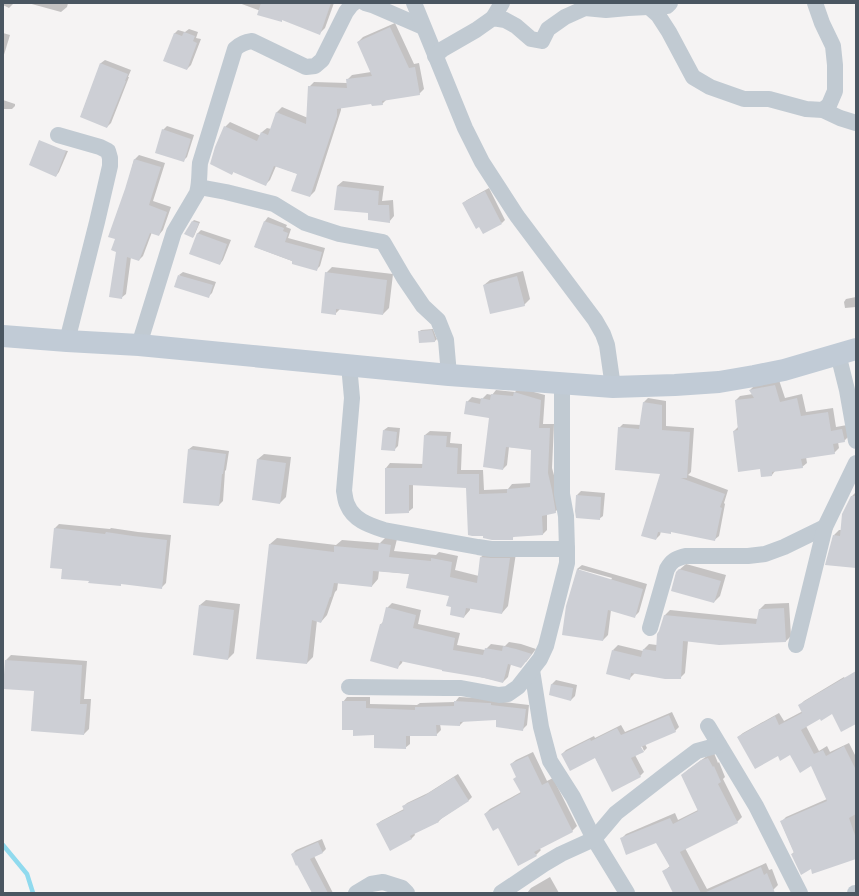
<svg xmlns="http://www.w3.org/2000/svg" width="859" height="896" font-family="Helvetica,sans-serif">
<rect width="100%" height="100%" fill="#f5f3f3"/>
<g fill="#0003" fill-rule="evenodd">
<path d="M3,3H14L9,8L3,5Z"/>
<path d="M28,3H68L67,7L61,12Z"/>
<path d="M239,3H334L325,28L320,33Z"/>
<path d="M395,23L414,64L419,63L424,89L419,94L387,99L382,104L372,103L341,107V110L315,191L310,196L298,174L276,166L270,180L266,184L234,171L232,174L225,127L230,122L261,136L262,132L267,128L271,129L277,112L282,107L308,118L309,87L314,82L347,83V80L352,75L371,72L358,42L363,37Z"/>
<path d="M189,29L198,32L196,38L201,39L191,65L187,69L174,34L178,30L185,32Z"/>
<path d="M3,33L10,35L3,58Z"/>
<path d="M105,60L131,70L128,77H129L111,123L107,127L81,116L101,63Z"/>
<path d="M3,100L15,104V106L12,109H3Z"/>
<path d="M167,126L194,135L187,157L183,161L163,130Z"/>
<path d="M40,146L68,151L59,172L56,176Z"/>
<path d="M139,155L165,163L153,201L171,207L163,230L159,235L152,232L143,256L139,260L131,257L126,294L121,298L116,238L126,190L134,160Z"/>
<path d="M343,181L384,186L382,201L393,200L394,216L389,222L369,213L337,186Z"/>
<path d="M489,188L505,220L502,223L463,203L467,200Z"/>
<path d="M268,217L287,225L286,227L291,229L288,238L325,248L320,266L316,270L255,247L265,221Z"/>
<path d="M194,220L200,222L194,236L193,237V221Z"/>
<path d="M201,230L231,240L223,260L220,264L197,234Z"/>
<path d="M332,267L393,274L389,308L383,314L340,309L335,314L326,273Z"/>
<path d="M523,271L530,299L524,305L484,285L490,280Z"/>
<path d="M183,272L216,282L212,293L208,297L179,275Z"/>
<path d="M856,297V307L845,308L844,302L846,299Z"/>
<path d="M433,329L436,337L437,339L435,341L419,332L421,330Z"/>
<path d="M779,380L785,398L802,394L806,412L833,408L836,427L847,425L849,436L844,441L838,442L839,448L834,453L806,457L807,463L802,467L775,471L772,475L761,468L734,431L738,427L736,400L740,396L753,394L750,390L755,385Z"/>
<path d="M519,388L545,395L543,424H554L552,468L557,486L560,507L555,512L547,514V530L543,534L515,536L512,538L467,487L413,484V508L408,512L386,468L390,463L424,464L425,435L430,431L451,432L450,443L462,444L461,470H483L484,490L508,489L512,484L531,483L532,449L509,447L507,465L503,469L490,417L467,402L472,397L482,399L487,394L492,395L496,390L515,392Z"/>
<path d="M648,398L666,401V426L694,428L691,472L688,475L728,490L724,503L725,504L719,536L714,540L672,531L670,533L661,531L660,535L656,539L661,473L619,428L623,424L641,425L644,402Z"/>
<path d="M388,427L400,428L398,446L394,450L384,430Z"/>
<path d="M193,446L229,451L226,470L225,471L223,501L219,505L189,449Z"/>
<path d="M264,454L291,457L286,497L280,503L258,459Z"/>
<path d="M581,491L605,493L603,516L599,519L577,495Z"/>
<path d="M856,492V567L834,535L839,530H842L852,496Z"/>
<path d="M59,524L110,529L111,528L138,532L171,535L166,583L161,588L122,583L120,585L90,580L63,568L51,567L55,528Z"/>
<path d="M386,537L397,539L394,551L436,555L439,552L458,556L455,570L479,576L481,557L488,551L516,553L508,606L502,613L470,608V610L464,617L452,607L450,595L410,574L379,571L378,579L372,586L338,583L337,590L335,592L327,615L321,622L317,620L313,657L307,663L270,544L277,538L336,545L342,540L380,543Z"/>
<path d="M686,564L726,575L720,596L714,602L679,570Z"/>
<path d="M582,565L647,584L639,612L634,617L611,610L608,635L603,640L577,569ZM579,569L612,578L611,580L579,571Z"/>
<path d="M206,600L240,604L234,653L228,659L200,605Z"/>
<path d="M392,603L421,610L418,624L460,633L457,645L485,650L491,644L505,646L509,642L521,644L536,649L526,662L511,664L508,677L503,682L403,660L402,663L397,668L381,624L384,621L387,608Z"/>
<path d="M789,603L791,636L786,641H688L685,673L680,678L635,673L629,679L613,650L618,645L643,651L644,649L649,644L657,645L665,615L670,610L758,619L760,609L765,604Z"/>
<path d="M11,655L87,661L84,699H91L89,729L84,734L35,690L6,660Z"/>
<path d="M844,677L856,697V723L832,713L820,718L806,726L819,751L827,746L830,752L849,743L856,757V858L812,868L792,854L794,852L781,822L786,817L827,799L812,765L791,754L779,755L738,737L743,733L779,713L784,721L803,711L799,706L804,701Z"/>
<path d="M556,680L577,685L575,696L571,700L550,694L552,684Z"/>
<path d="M347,697H370V704L417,705L420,703L455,702L459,697L492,699L495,701L529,705L527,725L523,729L498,719L464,721L460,725L440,724L441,730L436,735H410V744L405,748L375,734L354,729L343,702Z"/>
<path d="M672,712L679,727L675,731L645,744L647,748L644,751L640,742H638L642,751H644L635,755L644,772L640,776L612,790L595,757L562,754L566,750L594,736L595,738L621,725L625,732Z"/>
<path d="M533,752L547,781L553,778L577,826L572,831L539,848L541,850L536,855L498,827L485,814L490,809L521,792L517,777L511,764L516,760Z"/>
<path d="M714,753L718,763L719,762L725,777L723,779L742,817L737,822L685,848L707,889L766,863L769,870L772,869L778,885L773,890L768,893H674L663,872L670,866L656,841L621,839L626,834L675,813L678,820L698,810L683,775L688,770L707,756Z"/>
<path d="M458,774L472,797L469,800L442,818L438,822L414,833L415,835L411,839L377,824L381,821L404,809L403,807L407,803L428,793Z"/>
<path d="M322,839L326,849L323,852L314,856L333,893H313L292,854L296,850Z"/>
<path d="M550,877L559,893H527L531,888Z"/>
</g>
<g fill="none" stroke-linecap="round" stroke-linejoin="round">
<path stroke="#90daee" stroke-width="4.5" d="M3,845L27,874L33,893"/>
</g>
<g fill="#cdcfd5">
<path d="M261,3H331L320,35L282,20V22L257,15Z"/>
<path d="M390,27L409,68L415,67L420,95L382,101L383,105L372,106L371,104L337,109V116L310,197L291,191L297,174L274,166L266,186L233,172L232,175L210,164L215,147L224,126L257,141L261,132L268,135L276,112L306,124L308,86L347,88L346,79L372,76L357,42Z"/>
<path d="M184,32L195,36L193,41L197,43L187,70L163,61L174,33L182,36Z"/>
<path d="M100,63L128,74L125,81H126L107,128L80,117Z"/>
<path d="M162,129L191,139L184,162L155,153Z"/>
<path d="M39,140L66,151L56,177L29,165Z"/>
<path d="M134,159L161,167L149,205L167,212L159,236L150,233L139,261L127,257L122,299L109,297L116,252L111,250L115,239L108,237L125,189Z"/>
<path d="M337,186L379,191L378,205H389L390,223L368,220V213L334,210Z"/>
<path d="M485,191L502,224L483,234L479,227L476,229L462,203Z"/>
<path d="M192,221L199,223L193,238L184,234Z"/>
<path d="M264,221L284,228L283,231L288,233L285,242L322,252L317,271L292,264V261L254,247Z"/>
<path d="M197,233L227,244L220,265L189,254Z"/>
<path d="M325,272L387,280L383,315L336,309V315L321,313Z"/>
<path d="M178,275L213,285L209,298L174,287Z"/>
<path d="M517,276L525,306L490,314L483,285Z"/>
<path d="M432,330L435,339V342L419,343L418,331Z"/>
<path d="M775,385L780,402L797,398L801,416L828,412L831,431L842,429L845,442L833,444L835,454L801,459L803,468L772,472V476L761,477L760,469L738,472L733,431L738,430L735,400L754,398L749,390Z"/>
<path d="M514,392L541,400L539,428H550L548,473L552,490L556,513L542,516L543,535L513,537V540H492L483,538V536H472L468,535L466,488L409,485V513L385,514V468H422L424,435L447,436L446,447L458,448L457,474H479V494L507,493V489L530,487L531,450L506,447L503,470L483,467L489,418L464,414L466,401L480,404L481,398L490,400L491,394L513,396Z"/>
<path d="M643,402L662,405V430L690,432L687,478H681L725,494L720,507L722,508L715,541L671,532V534L658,532L656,540L641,536L660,474L615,470L618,427L639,429Z"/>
<path d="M383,430L397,432L395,451L381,450Z"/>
<path d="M188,449L226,454L223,474H222L219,506L183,503Z"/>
<path d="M257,459L286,463L280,504L252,500Z"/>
<path d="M576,495L601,497L600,520L576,518L575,511Z"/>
<path d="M851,496H856V568L825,565L833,535L840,536L842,514Z"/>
<path d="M54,528L105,534L106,532L133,536L167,540L162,589L121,584V586L88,583L89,581L61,579L62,569L50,568Z"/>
<path d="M379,543L391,545L389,557L431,561V558L452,562L450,577L477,583L480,557L491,558H510L502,614L466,608L464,618L450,615L451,607L446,606L449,596L406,588L409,574L373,571L372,587L334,583L331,597H330L321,623L312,620L307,664L256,659L269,544L334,552V546L378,550Z"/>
<path d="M577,569L643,589L635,618L608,610L603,641L562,635L566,606Z"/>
<path d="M679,569L721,581L714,603L671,591L676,572Z"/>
<path d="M199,605L234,610L228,660L193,655Z"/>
<path d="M386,607L416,615L413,628L455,638L453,650L483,655L485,648L502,651L503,646L516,649L532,654L521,668L508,664L503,683L484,678L442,671V670L400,661L398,669L370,661L380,624H382Z"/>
<path d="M784,608L786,642L719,645L683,641L681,679H665L631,673L630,680L606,674L612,650L641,657L643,649L656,651L657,634L659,631L664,615L756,624L759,609Z"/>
<path d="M5,660L82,665L80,704H87L84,735L31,731L34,691L3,689Z"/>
<path d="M856,671V724L841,732L832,714L821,721L820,719L801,730L814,754L823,750L826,756L844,746L856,770V814L849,818L856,838V859L812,874L811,869L801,875L791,854L794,853L780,821L827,801L811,766L800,773L790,755L780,761L778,756L755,769L737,737L775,716L779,725L802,713L798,705Z"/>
<path d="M551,684L573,688L571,701L549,695Z"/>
<path d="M342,701H366V708L415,710V707L454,706V701L488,703H491V705L526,709L523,731L496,727V720L460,722V726L436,725L437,736H406V749L374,748V735L353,736V730H342Z"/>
<path d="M669,715L676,732L641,747L644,752L631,758L641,777L612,792L595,758L570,771L561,754L590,739L591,741L617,728L621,735Z"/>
<path d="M528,756L542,785L548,782L573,832L534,852L537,856L518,866L498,828L493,831L484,814L521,793L513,779L516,777L510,764Z"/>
<path d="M708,758L713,767L714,766L721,782L718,784L738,823L680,852L701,893H673L662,871L670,867L656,843L626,855L620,838L670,818L673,824L698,811L681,775L701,760Z"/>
<path d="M454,777L469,801L438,821L439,822L410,836L412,839L390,851L376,824L404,810L402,806L424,796Z"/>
<path d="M318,842L323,853L310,859L328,893H312L297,865L296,866L291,854Z"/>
<path d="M761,867L764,875L767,873L775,893H704Z"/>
</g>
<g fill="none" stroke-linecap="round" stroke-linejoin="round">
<g stroke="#c1cad2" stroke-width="16">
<path d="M365,3L372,5L423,27"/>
<path d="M414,3L465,128L482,162L517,216L595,320L603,334L607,345L613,387"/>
<path d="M815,3L822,23L833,46L835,65V91L829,105L823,110"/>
<path d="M649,7L658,15L669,32L693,77L710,87L744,99H769L806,109L823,110L840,118L856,123"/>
<path d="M493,18L502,3"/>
<path d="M435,56L443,49L476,30L493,18L505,20L516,26L531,39L542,41L548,29L565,17L585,8L606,10L628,8L667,6L670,3"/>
<path d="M58,135L100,147L108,151L110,158V166L97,222L67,341"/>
<path d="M199,187L226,192L274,204L305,223L339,234L383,242L404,278L423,306L438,320L446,340L449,375"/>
<path d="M139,345L174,232L197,193C200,183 199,173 200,163L235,49C240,44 244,42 252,41L306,67L315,66L322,60L346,12L352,4L354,3"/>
<path d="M838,354L847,390L856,441"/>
<path d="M349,365L352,398L344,491C345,495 345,500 347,504C353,520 369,525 384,530L478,547L491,549H567"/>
<path d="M650,628L667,569C672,560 676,559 685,556H748L765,554L784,547L825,527"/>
<path d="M796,645L825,527L856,463"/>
<path d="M532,670L541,727L550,761L573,797L594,839L627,893"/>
<path d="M349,687L446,688H461L499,695L508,694L518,687L540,659L546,646L567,563V549L566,516L562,494V384"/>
<path d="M708,726L756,806L800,893"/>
<path d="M356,893L371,884L383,882L402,888L407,893"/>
<path d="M501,893L544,864L561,854L594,839L616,813L665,775L697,751L719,745"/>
<path d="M855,893H856"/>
</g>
<path stroke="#c1cbd6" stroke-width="22" d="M3,336L67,341L139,345L449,375L613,387L675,385L719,382L754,376L784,370L856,349"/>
</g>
<rect width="859" height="896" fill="none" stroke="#4a5661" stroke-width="8"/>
</svg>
